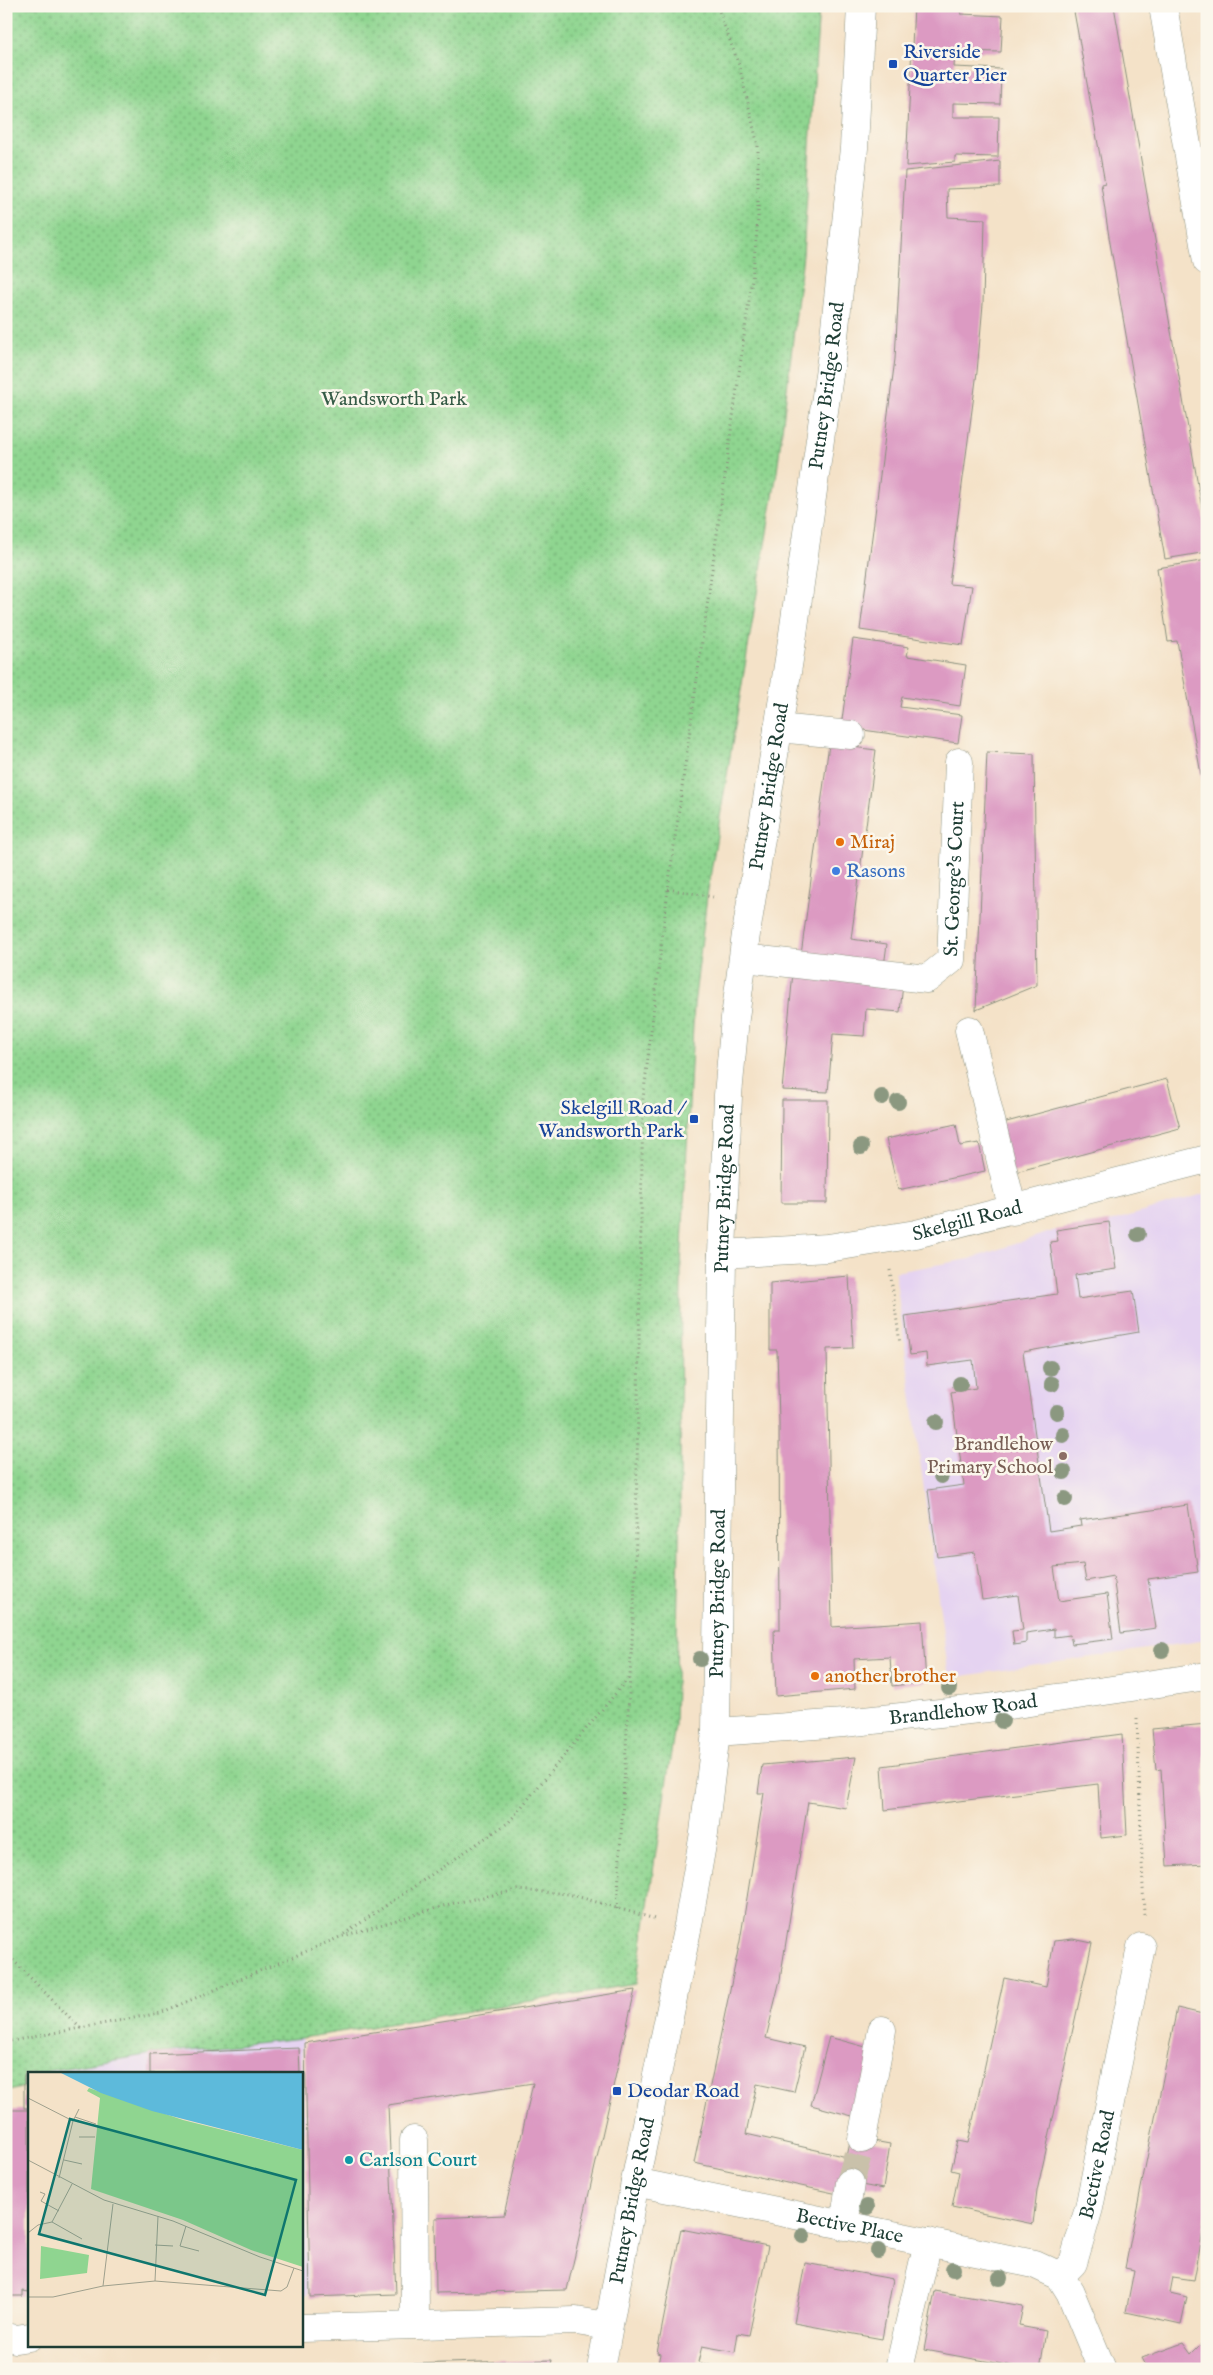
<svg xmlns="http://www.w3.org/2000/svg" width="1213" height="2375" font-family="'IM FELL English',serif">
<defs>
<pattern id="park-dots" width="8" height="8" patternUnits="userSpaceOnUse" patternTransform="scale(1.25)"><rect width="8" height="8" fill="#8fd590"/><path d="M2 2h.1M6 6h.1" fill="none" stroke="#74ae76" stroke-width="1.8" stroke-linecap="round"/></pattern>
</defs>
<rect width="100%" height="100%" fill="#fbf7ec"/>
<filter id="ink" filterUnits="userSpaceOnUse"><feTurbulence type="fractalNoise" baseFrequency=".02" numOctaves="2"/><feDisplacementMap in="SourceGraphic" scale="10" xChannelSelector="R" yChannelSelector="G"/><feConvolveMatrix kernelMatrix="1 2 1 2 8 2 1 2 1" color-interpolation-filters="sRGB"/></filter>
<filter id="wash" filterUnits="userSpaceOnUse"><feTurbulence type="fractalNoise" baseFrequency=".0096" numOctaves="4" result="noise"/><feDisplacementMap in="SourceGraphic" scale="20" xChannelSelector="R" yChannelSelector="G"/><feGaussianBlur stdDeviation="1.12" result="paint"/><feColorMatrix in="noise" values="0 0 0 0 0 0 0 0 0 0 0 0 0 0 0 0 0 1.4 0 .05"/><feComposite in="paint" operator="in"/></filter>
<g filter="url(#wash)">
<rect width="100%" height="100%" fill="#f4e2c8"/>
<g fill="#e5d3f1">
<path d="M1207,1193V1640L949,1678L895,1272L970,1259L1056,1230L1109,1222Z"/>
<path d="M302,2038L308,2294L301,2295V2074H33L152,2054Z"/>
</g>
<path fill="url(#park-dots)" stroke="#578962" d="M6,6H819L803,255L777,472L707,896L694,1005L681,1267L680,1499L675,1726L636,1984L302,2038L152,2054L29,2074L24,2075V2087L6,2092Z"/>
<g id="blocks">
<g fill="#dc9ac2">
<path d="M914,6H961V14L1003,16L1001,52L955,51L954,67L1001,69L1000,104L953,103V117H999L998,157L955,156V162L906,166Z"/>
<path d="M1073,6H1114L1205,525L1207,552L1165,559L1109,237L1101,184L1105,183Z"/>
<path d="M1000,161V187L947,189L948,217L985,219L983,304L977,372L949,584L972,586L963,645L860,630L895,359L905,171Z"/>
<path d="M1207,560V802H1206L1177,641L1168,642L1157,568Z"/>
<path d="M853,639L909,647L907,656L966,665L960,706L902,697L900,707L962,715L958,743L841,727Z"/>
<path d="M829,744L876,750L851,939L887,944L884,966L801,955Z"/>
<path d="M987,752L1034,754L1037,985L976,1010Z"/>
<path d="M793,972L903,984L900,1012L866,1009L864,1036L833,1034L828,1092L782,1090Z"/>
<path d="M1167,1079L1180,1128L1012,1173L999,1124Z"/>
<path d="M782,1100H828L827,1203H781Z"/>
<path d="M956,1124L960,1146L979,1143L985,1171L898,1190L886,1139Z"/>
<path d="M1109,1222L1116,1269L1075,1275L1078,1299L1133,1291L1139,1332L1023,1352L1049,1531L1081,1526L1080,1520L1188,1505L1198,1572L1148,1579L1156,1628L1121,1633L1113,1576L1086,1581L1083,1564L1054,1567L1059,1601L1107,1594L1113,1639L1072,1644L1070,1635L1054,1637V1629L1026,1633V1643L1014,1645L1012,1631L1023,1630L1018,1595L982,1600L975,1552L937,1557L928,1490L964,1485L951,1392L976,1388L973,1360L927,1366L926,1353L910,1355L905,1316L1057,1294L1050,1242L1058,1241L1056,1230Z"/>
<path d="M849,1276L853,1348L827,1349L832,1627L922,1621L926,1682L892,1686L890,1657L854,1659L855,1689L776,1696L774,1630H780L779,1421L777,1350H770V1283Z"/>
<path d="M1207,1724V1757H1204L1207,1864L1167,1866L1161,1769L1156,1770L1152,1729Z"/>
<path d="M1122,1734L1127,1835L1101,1838L1098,1784L885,1810L882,1766Z"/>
<path d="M856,1757L846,1808L808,1802L803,1833L780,1980L766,2038L805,2047L794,2092L757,2084L746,2134L847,2157L851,2137L890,2144L883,2189L850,2183L838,2194L694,2163L740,1941L764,1793H758L762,1765Z"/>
<path d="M1073,1939L1092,1943L1037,2191L1033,2224L952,2207L959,2172L951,2170L958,2141L968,2143L1004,1978L1046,1987L1054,1941Z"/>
<path d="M635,1990L567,2290L436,2293L435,2218L504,2215L533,2083L388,2105L396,2294L310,2297L305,2043Z"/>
<path d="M1177,2008L1207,2015V2211L1194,2280L1173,2277L1170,2293L1187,2297L1181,2324L1126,2312L1134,2270L1125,2268Z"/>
<path d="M829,2037L873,2049L856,2117L811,2105Z"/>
<path d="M299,2048L300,2074H150V2054Z"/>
<rect x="24" y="2075" width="5" height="33"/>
<path d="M7,2110H29V2292L23,2291V2296H6Z"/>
<path d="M681,2229L768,2246L749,2335L738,2333L735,2352L702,2346L698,2362L724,2369H657L660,2354L657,2353Z"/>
<path d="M805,2263L893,2279L882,2339L794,2323Z"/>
<path d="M935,2291L1023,2306L1019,2326L1046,2331L1040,2369H1012L1013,2366L924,2350Z"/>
<path d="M1183,2343L1191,2354L1201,2344L1207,2349V2369H1148L1142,2358Z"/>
<path d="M552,2360L550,2369H340V2366Z"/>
</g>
</g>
</g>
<g filter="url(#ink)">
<use href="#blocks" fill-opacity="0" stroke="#8a907e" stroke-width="1"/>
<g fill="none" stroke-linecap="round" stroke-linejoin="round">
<path stroke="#c9c1aa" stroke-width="28" stroke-dasharray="28 14" stroke-linecap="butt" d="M850,2183L862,2139"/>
<g stroke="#8a907e" stroke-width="29">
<g id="minor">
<path d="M1163,6L1207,261"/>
<path d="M778,728L851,735"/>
<path id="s1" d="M744,958L927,979L951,960L959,762"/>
<path d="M969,1030L1013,1211"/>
<path id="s2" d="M722,1254L828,1248L916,1234L1207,1159"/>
<path id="s3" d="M716,1732L844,1723L988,1708L1207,1676"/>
<path d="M862,2139L882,2030"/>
<path d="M414,2140L415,2324"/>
<path id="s4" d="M635,2182L1034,2264L1060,2276"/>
<path d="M844,2226L850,2183"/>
<path d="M301,2328L576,2321L608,2326"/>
<path d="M6,2337L16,2339L29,2337"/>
<path d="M899,2369L928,2242"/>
<path id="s5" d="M1102,2369L1070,2292L1060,2276L1073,2263L1089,2208L1141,1947"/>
</g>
</g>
<g stroke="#8a907e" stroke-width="29">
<g id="major">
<path id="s6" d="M601,2369L635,2182L688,1925L704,1833L716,1732L722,1254L728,1095L735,1018L746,934L793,634L833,346L854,148L861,6"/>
</g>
</g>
<g stroke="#8a907e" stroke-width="3" stroke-dasharray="1 4" stroke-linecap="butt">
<path d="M668,889L713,897"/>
<path d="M890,1270L900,1344"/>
<path d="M1137,1719L1144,1915"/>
<path d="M617,1909L635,1586L643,1099L668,889L752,279L758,220V146L739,65L717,6"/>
<path d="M344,1934L509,1822L630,1676"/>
<path d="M6,1953L81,2029"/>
<path d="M6,2042L160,2013L340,1937L450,1904L517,1890L569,1894L655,1919"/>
</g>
<use href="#minor" stroke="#fff" stroke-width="28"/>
<use href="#major" stroke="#fff" stroke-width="28"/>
</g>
<g fill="#8b9880">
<circle cx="882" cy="1097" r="8"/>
<circle cx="898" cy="1102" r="8"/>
<circle cx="861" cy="1147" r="8"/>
<circle cx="1138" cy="1234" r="8"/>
<circle cx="1050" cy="1368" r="8"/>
<circle cx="960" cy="1384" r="8"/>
<circle cx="1052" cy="1384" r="8"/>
<circle cx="1057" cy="1412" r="8"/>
<circle cx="936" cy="1422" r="8"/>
<circle cx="1063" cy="1435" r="8"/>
<circle cx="1064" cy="1472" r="8"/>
<circle cx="941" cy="1476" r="8"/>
<circle cx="1065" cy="1499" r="8"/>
<circle cx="1162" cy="1650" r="8"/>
<circle cx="700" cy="1659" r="8"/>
<circle cx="949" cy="1688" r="8"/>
<circle cx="1002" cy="1721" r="8"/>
<circle cx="867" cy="2207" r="8"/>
<circle cx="803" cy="2236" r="8"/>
<circle cx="878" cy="2251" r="8"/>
<circle cx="953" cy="2269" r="8"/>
<circle cx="1000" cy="2278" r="8"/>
</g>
</g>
<g fill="#1a4fb4" stroke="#fbf7ec" stroke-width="2">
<rect x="888" y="59" width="10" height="10" rx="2.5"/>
<rect x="689" y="1114" width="10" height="10" rx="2.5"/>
<rect x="612" y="2086" width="10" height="10" rx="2.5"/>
</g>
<g fill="#e8710a" stroke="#fbf7ec" stroke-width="2">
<circle cx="840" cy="842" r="5"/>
<circle cx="815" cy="1676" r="5"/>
</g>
<circle fill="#3f7fe0" stroke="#fbf7ec" stroke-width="2" cx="836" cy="871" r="5"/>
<circle fill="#8d6e63" stroke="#fbf7ec" stroke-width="2" cx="1063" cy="1456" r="5"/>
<circle fill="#0f9aa8" stroke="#fbf7ec" stroke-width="2" cx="349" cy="2160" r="5"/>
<g text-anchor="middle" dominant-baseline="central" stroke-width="5" stroke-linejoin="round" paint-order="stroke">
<g font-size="20" fill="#164399" stroke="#fbf7ec" text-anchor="start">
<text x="903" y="52">Riverside<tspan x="903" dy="23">Quarter Pier</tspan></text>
<text x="684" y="1108" text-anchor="end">Skelgill Road /<tspan x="684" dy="23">Wandsworth Park</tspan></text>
<text x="627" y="2091">Deodar Road</text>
</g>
<g font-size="20" fill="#1f3d34" stroke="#fbf7ec">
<text stroke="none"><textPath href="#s6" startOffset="2001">Putney Bridge Road</textPath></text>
<text stroke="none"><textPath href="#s6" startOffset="1596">Putney Bridge Road</textPath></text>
<text stroke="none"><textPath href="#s1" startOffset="296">St. George's Court</textPath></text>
<text stroke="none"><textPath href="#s6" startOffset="1191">Putney Bridge Road</textPath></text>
<text stroke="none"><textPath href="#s2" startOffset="248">Skelgill Road</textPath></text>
<text stroke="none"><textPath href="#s6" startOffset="786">Putney Bridge Road</textPath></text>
<text stroke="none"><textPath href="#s3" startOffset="248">Brandlehow Road</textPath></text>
<text stroke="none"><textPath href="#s5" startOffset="222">Bective Road</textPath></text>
<text stroke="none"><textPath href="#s6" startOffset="171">Putney Bridge Road</textPath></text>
<text stroke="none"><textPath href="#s4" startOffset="219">Bective Place</textPath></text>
</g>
<g font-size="20" fill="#355b46" stroke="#fbf7ec">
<text x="394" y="399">Wandsworth Park</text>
</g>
<g font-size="20" fill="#c56008" stroke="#fbf7ec" text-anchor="start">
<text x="850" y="842">Miraj</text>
<text x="825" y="1676">another brother</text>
</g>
<g font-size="20" fill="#366cbe" stroke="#fbf7ec" text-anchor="start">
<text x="846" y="871">Rasons</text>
</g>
<g font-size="20" fill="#785e54" stroke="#fbf7ec" text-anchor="end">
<text x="1053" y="1444">Brandlehow<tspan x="1053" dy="23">Primary School</tspan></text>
</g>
<g font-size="20" fill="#0d838f" stroke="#fbf7ec" text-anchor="start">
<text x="359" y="2160">Carlson Court</text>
</g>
</g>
<g transform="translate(28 2072)">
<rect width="275" height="275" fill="#f4e2c8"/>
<path d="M61,16L155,48L275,78V195L223,178L155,148L63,117L72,26L59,19ZM13,174L61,183L59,201L12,207Z" fill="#8fd590"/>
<path d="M31,0H275V78L124,39L73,21Z" fill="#5dbadb"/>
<path fill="none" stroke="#5dbadb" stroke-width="2.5" d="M242,0L275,7"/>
<path fill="none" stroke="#9fa08d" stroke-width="1" d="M0,26L45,49M47,45L68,52M51,65H67M0,88L76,128L145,149L232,185L275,199M36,88L54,92M31,106L45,49L51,37M12,120L17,122L13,129L31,139M24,150L44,112M158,154L152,174L171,179M0,161L10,153L24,150L54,167M127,173L145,174M127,209L130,144M75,214L85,132M0,225H25L75,214L127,209L253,219L259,215L266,196"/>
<path fill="#0f766e" fill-opacity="0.15" stroke="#0f766e" stroke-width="2.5" d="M42,47L268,108L237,223L11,162Z"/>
<rect width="275" height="275" fill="none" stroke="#1f3d34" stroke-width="2.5"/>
</g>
<rect width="1213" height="2375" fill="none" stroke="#fbf7ec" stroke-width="25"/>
</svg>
